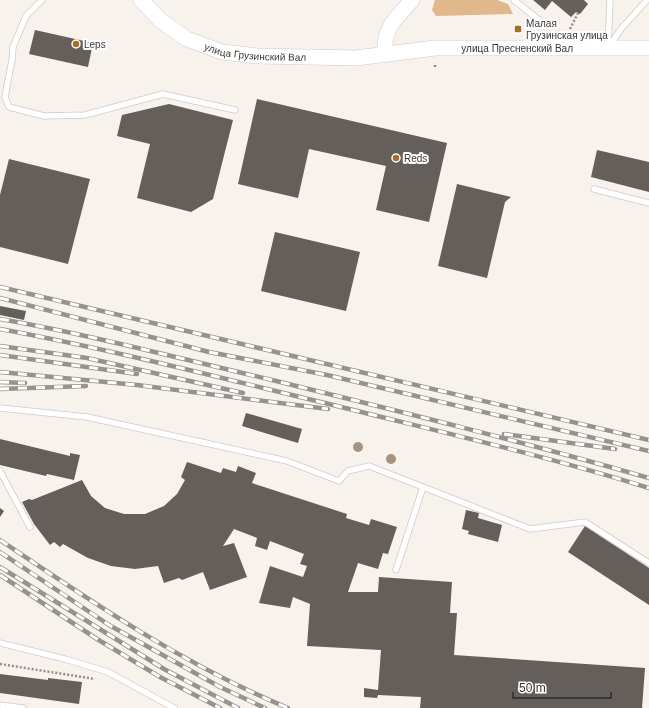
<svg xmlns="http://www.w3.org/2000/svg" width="649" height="708" font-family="Arial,sans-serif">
<rect width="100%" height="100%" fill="#f8f2ec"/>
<path fill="#e0b88c" d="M435,0H497L508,4L513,14L436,16L432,10Z"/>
<g fill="#645f5a">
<path d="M533,0H584L588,4L580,14L576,12L571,17L552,1L545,10Z"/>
<path d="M35,30L93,43L88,67L29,54Z"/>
<path d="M257,99L447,143L429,222L376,210L386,166L309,149L298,198L238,184Z"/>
<path d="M169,104L233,120L213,199L191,212L137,198L150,144L117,136L122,115Z"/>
<path d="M597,150L649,162V192L591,177Z"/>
<path d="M9,159L90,179L68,264L0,247V195Z"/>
<path d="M457,184L511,197L505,202L487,278L438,266Z"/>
<path d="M275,232L360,252L346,311L261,291Z"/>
<path d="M0,306L26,311L24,320L0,315Z"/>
<path d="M246,413L302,429L298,443L242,426Z"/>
<path d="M0,439L70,456V453L80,455L74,480L47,474L46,476L0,465Z"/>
<path d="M187,462L221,473L223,468L236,472L238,466L256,473L252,483L347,514L346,518L369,525L371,519L397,527L388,554L383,553L378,569L358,563L348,592H378L379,577L452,582L450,613H457L454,655L645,668L642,708H420L421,697L378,695L377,698L364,697V688L378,690L381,650L307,646L310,604L293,597L290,608L259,603L270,566L303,577L307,566L300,564L304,554L270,541L267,550L255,546L257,538L234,529L223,546L234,543L247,577L210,590L203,572L182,580L179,578L164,583L158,566L135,569L111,566L88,558L63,544L60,547L54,542L50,545L34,524L22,502L29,499L32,500L82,480L91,496L105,508L124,514H145L164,506L177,494L185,480L181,477Z"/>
<path d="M0,508L4,511L0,517Z"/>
<path d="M466,510L479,513L478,518L502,525L498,542L468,534L469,531L462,529Z"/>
<path d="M585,526L649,568V605L568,552Z"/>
<path d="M0,674L48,680V678L82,682L79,704L0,693Z"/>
</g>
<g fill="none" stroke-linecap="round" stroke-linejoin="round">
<g stroke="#cfcac4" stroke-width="7">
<g id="lane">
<path d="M42,0L26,16L13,47L12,60L5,97L9,107L44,116L85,115L163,94L235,110"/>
<path d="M514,0L539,20"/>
<path d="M609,47L621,29L647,0"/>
<path d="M608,48L610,0"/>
<path d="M594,189L649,203"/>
<path d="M0,408L87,417L287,461L339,481L348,471L369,466L423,487"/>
<path d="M0,471L30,527"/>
<path d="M396,570L423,487L530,529L585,522L649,563"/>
<path d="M0,643L65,659L108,672L174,708"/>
<path d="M0,705L23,708"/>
</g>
</g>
<g stroke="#cfcac4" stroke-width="16">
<g id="secondary">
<path id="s1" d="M141,0L161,21L187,39L222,52L257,56L356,58L435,48H649"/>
<path d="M385,54C383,27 396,19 412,0"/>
</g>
</g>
<g stroke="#928e8a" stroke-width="2.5" stroke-dasharray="2 2" stroke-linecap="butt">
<path d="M570,29L578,13"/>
<path d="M435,65V69"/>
<path d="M0,664L95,679"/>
</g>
<use href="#lane" stroke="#fff" stroke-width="5.5"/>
<use href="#secondary" stroke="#fff" stroke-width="15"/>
<g stroke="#96928e" stroke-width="4.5">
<g id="rail">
<path d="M0,287L649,440"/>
<path d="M0,298L209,352L327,375L649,451"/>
<path d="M0,319C92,335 181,359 272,380C398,411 524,442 649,478"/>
<path d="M0,329C114,350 225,379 337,406C441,432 546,456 649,488"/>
<path d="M0,346L87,358L243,393"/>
<path d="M0,355L137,374"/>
<path d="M0,372L137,385L328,409"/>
<path d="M0,382L25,383"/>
<path d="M0,389L86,386"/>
<path d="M504,434L615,449"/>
<path d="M0,540C92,602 184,665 288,708"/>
<path d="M0,552L109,625L220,687L265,708"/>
<path d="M0,567L164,669L238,708"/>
<path d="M0,575L97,639L160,677L220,708"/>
</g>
</g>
<use href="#rail" stroke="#fff" stroke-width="3" stroke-dasharray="9" stroke-linecap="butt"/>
</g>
<g fill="#a4937e">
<circle cx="358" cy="447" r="5"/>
<circle cx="391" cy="459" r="5"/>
</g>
<g fill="#a46f28" stroke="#fff" stroke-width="1.5">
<rect x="514" y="25" width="8" height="8" rx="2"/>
<circle cx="76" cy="44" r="4"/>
<circle cx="396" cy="158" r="4"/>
</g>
<g text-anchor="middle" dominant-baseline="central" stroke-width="4" stroke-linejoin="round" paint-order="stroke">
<g font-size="10" fill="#393735" stroke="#fff" text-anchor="start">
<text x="526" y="23">Малая<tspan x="526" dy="12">Грузинская улица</tspan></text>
<text x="84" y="44">Leps</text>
<text x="404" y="158">Reds</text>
</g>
<g font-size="10" fill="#393735" stroke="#fff">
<text stroke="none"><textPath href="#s1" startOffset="394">улица Пресненский Вал</textPath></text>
<text stroke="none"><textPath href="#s1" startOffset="131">улица Грузинский Вал</textPath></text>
</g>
</g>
<path d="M513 692v6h98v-6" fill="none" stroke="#393735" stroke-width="2"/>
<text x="519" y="692" font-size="12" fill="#393735" stroke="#ffffff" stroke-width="3" paint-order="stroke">50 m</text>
</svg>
